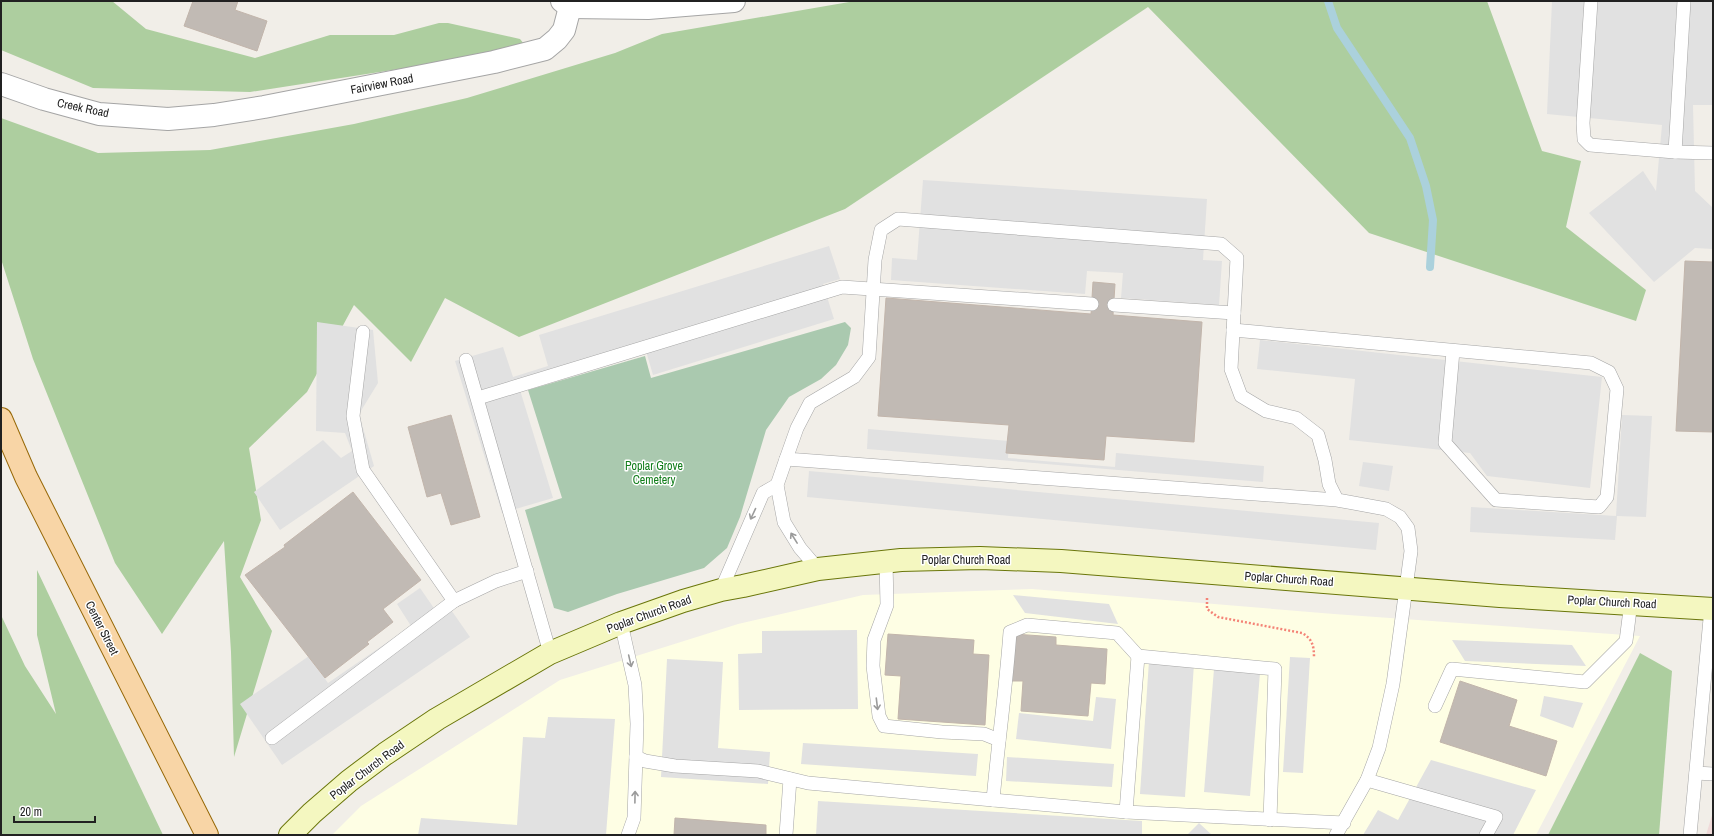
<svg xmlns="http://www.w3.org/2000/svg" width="1714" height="836" font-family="'Archivo Narrow',sans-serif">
<rect width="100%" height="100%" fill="#f1eee8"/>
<path fill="#f0dad9" d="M1713,812V835H1706Z"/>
<path fill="#fefee4" d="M1032,589L1334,614L1640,636L1536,835H332L361,806L560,680L738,624L863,595Z"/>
<g fill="#adce9f">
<path d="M1,1H112L146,29L255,58L330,35H394L439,23H448L520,39L524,44V45L444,62L250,92L93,88L1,50Z"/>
<path d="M855,1H1487L1542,151L1581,161L1566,227L1646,290L1636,321L1369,233L1148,7L845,209L519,337L445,298L411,362L354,305L307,392L249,448L261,520L240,577L272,631L234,757L231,652L224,541L162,634L115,563L33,359L1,259V118L98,153L210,150L354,124L467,98L615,53L662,34Z"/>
<path d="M37,570L163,835H1V615L25,666L56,714L37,635Z"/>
<path d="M1640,653L1672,671L1659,835H1548Z"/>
</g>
<path fill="#aac9af" d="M845,322L851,328L848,345L836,365L821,379L789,397L766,430L740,517L727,548L704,568L617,594L568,612L554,608L525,510L562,498L528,390L645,356L651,378Z"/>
<g fill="#e1e1e1">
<path d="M1552,1H1713V105H1693L1695,191L1713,208V249L1695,248L1654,282L1589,213L1643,171L1656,191L1662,125L1547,114Z"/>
<path d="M923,180L1207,199L1203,260L1222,261L1219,305L1121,298L1123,273L1087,271L1085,294L891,280L892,258L917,260Z"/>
<path d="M829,246L840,279L823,284L834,319L653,375L646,351L520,390L553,498L502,513L455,361L503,347L513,377L548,366L539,335Z"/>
<path d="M317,322L373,330L378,383L359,414L374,466L280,530L254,492L323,440L341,458L352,451L345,433L316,431Z"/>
<path d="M1260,340L1602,377L1590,488L1487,476L1470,453L1349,440L1355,379L1257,369Z"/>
<path d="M1622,415L1652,416L1646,517L1617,516L1615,540L1470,532L1471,507L1616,516Z"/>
<path d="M868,429L1009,441L1008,458L1115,467L1116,453L1264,466L1263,482L867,449Z"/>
<path d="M1363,462L1393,466L1389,491L1359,486Z"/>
<path d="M809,471L1379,523L1376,550L807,497Z"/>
<path d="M420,588L438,614L449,607L470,637L282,765L240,704L309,656L328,683L411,626L397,604Z"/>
<path d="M1013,595L1109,604L1118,624L1025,613Z"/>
<path d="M857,630L858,709L739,710L738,654L762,653V631Z"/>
<path d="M1452,640L1572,645L1586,666L1465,661Z"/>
<path d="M1290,657L1310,658L1303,773L1283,772Z"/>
<path d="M667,659L723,662L718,748L770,752L768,784L661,777Z"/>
<path d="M1149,661L1194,664L1185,797L1140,794Z"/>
<path d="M1214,669L1260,673L1250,796L1204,792Z"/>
<path d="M1544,696L1583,703L1573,728L1540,716Z"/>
<path d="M1096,697L1116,699L1111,749L1016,739L1019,713L1093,721Z"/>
<path d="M548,717L615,719L606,835H418L421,818L517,825L523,737L545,738Z"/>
<path d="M803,743L978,754L976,776L801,764Z"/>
<path d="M1007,757L1114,764L1112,787L1006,781Z"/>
<path d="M1431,760L1536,790L1513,835H1363L1378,810L1398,820Z"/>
<path d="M818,801L1142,821V835H816Z"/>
<path d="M1199,823L1212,835H1187Z"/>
</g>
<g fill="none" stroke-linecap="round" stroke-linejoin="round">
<path stroke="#abd1dc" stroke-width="8" d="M1328,1L1337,28L1410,138L1426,186L1433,220L1430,267"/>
</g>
<g fill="#c1bab4" stroke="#c2b5ab">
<path d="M193,1H238L235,10L267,21L257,51L184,26Z"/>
<path d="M1685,261L1713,262V432L1676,431Z"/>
<path d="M1093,282L1115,284L1113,315L1202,322L1194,442L1106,436L1104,460L1006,453L1009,425L878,416L886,298L1091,314Z"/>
<path d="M451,415L480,517L451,525L441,493L427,497L408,427Z"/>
<path d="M353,492L421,580L383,609L393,622L367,642L369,644L325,678L245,575L285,547L284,545Z"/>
<path d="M888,634L974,640L973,654L989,655L985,725L898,719L901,676L885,675Z"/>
<path d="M1014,634L1056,637V645L1107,649L1105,684L1091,683L1088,716L1021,711L1023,681H1011Z"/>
<path d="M1460,681L1517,700L1509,726L1557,741L1546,776L1440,742Z"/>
<path d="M675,818L766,825V835H674Z"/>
</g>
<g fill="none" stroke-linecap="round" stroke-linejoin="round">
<g stroke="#a5a5a5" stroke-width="14">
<g id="lane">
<path d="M1591,1L1583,123L1584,139L1590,145L1675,152L1684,1"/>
<path d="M1675,152L1713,153"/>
<path d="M1114,305L1234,313"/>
<path d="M1233,330L1591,363L1609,372L1617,389L1607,497L1599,507L1496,500L1445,443L1453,351"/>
<path d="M363,332L353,416L363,470L454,601L496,581L527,571"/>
<path d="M466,360L550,653"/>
<path d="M478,398L842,287L1092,304"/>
<path d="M786,459L777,485L784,522L800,548L818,569"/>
<path d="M886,562L887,605L874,640L873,666L879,716L884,726L942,732L984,734L999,740"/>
<path d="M721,590L763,493L777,485"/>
<path d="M621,623L635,685L637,724L634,818L628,835"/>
<path d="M1435,706L1452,669L1585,682L1626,641L1631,602"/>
<path d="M272,738L454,601"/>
<path d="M636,757L645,761L675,766L758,771L808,783L993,800L1126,812L1344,823"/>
<path d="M1696,773L1713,774"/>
<path d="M1367,780L1496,817L1486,835"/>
<path d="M993,800C998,744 1006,688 1010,632L1027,625L1117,633L1138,656"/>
<path d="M1126,812L1138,656L1275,669L1270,820"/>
<path d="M786,835L790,779"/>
<path d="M1336,835L1367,780L1379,748L1393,684L1411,551L1408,528L1400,517L1386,509L1337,500L1329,484L1325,460L1318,435L1296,418L1266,411L1241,396L1231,369L1237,258L1221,244L898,219L881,230L875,260L869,357L854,377L810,403L797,428L786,459L1337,500"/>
<path d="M1690,835L1711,608"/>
</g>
</g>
<g stroke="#a5a5a5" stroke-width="24">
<g id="street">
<path d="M562,1L570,7L648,8L734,1"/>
<path d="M1,84L44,99L99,114L168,119L214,115L264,107L494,62L545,49L557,39L564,30L570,7"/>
</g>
</g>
<g stroke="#6a760a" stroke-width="24">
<path id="secondary" d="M290,835L312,813L349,781L385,754L437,719L550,653L621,623L683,601L721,590L743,586L818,569L901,560L980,558L1061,561L1500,596L1713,609"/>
</g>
<g stroke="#976807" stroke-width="24">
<path id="primary" d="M1,419L26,477L207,835"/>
</g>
<path stroke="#f48376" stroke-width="2.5" stroke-dasharray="2 2" stroke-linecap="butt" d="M1207,598V609L1218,617L1302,633C1313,639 1314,647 1314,658"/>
<use href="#lane" stroke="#fff" stroke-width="13"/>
<use href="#street" stroke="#fff" stroke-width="22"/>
<use href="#secondary" stroke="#f4f7c0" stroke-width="22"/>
<use href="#primary" stroke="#f8d5a6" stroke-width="22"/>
</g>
<defs><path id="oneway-shaft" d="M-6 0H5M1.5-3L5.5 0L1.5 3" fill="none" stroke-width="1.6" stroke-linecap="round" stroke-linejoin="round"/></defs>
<g stroke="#9b9b9b">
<use href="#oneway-shaft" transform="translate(753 514) rotate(115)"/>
<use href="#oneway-shaft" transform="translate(794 538) rotate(-122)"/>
<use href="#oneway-shaft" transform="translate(630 661) rotate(77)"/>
<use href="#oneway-shaft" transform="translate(877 704) rotate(83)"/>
<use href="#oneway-shaft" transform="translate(635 797) rotate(-89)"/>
</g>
<g text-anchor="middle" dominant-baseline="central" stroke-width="3" stroke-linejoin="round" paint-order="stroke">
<g font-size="12" fill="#212121" stroke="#fff">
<text transform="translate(382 84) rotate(-11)">Fairview Road</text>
<text transform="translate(83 108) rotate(12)">Creek Road</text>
<text x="966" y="560">Poplar Church Road</text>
<text transform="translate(1289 579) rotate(4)">Poplar Church Road</text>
<text transform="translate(1612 602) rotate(3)">Poplar Church Road</text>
<text transform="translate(649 614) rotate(-20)">Poplar Church Road</text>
<text transform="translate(102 628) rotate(63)">Center Street</text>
<text transform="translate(367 770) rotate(-37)">Poplar Church Road</text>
</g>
<g font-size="12" fill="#117d1a" stroke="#fff">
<text x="654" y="466">Poplar Grove<tspan x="654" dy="14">Cemetery</tspan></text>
</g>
</g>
<rect width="1714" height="836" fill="none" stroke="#212121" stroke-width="4"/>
<path d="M14 816v6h81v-6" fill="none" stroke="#212121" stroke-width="2"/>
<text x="20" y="816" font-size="12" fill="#212121" stroke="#ffffff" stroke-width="3" paint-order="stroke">20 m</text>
</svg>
